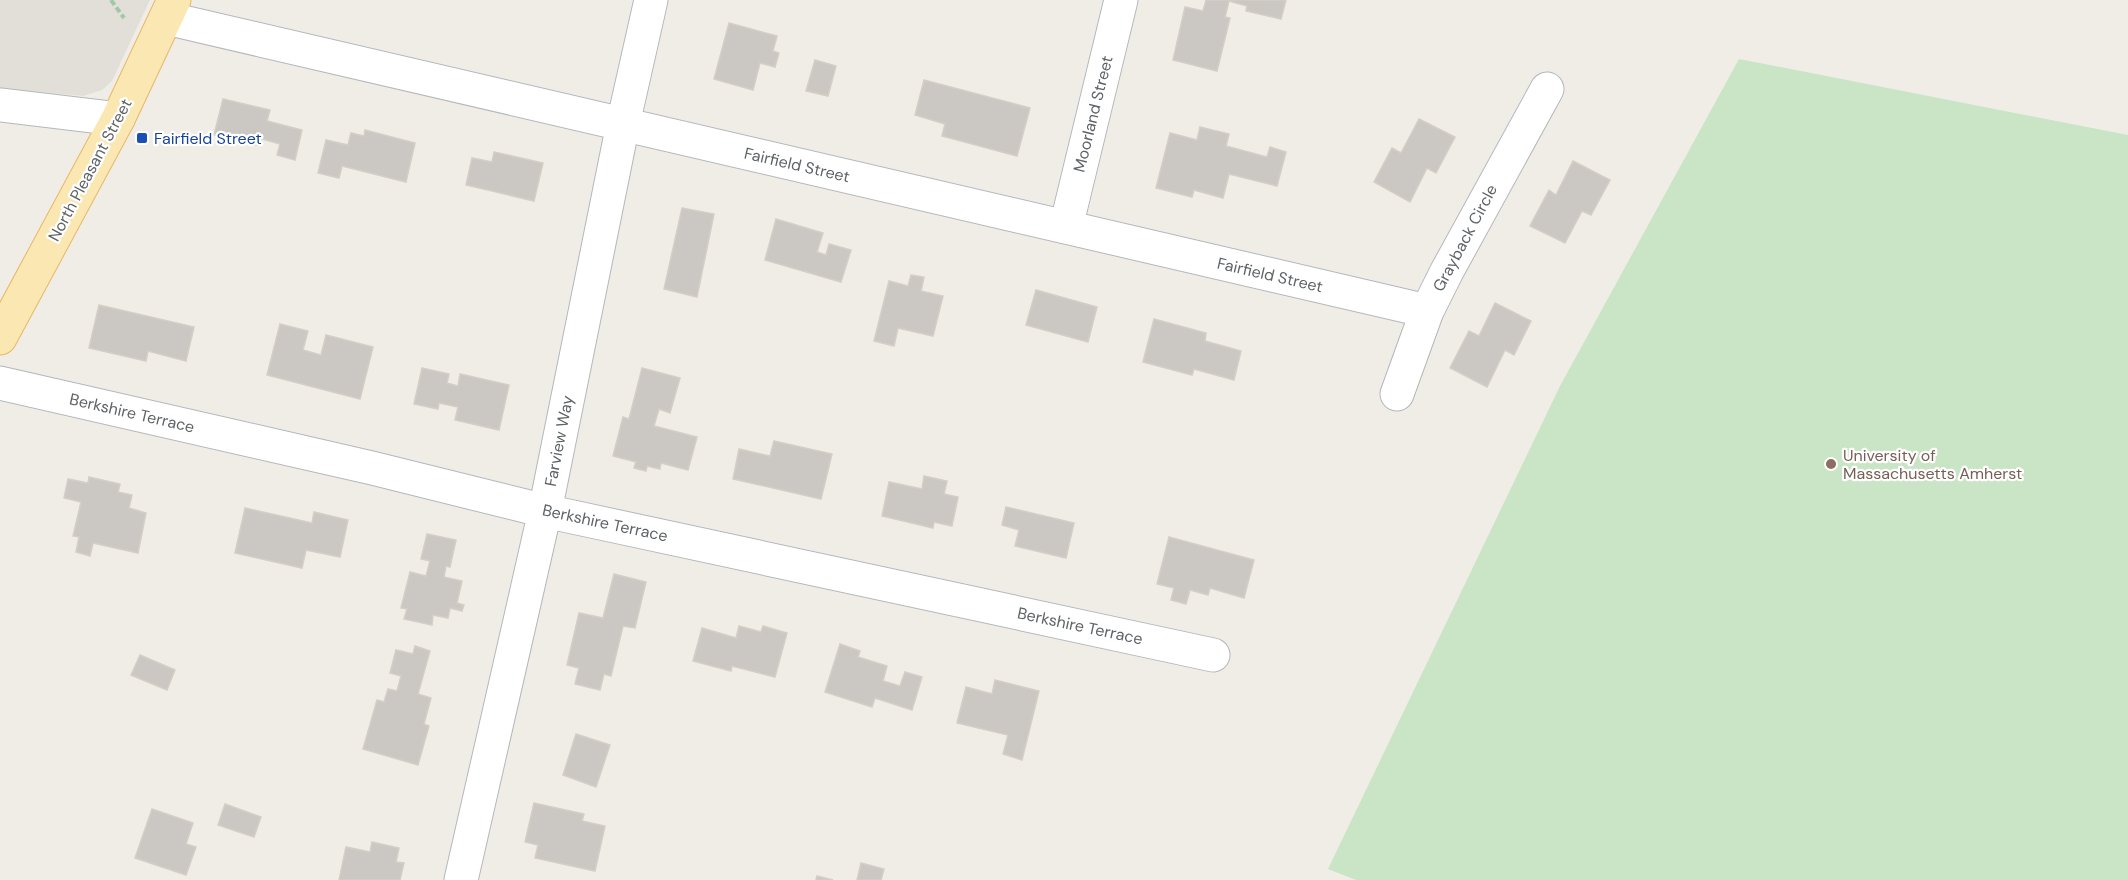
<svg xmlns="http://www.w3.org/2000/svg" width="2128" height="880" font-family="'DM Sans',sans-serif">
<rect width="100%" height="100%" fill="#f0ede7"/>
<path fill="#e2ded8" d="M0,0H150L112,81L102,90L83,96L0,88Z"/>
<path fill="#c9e5c5" d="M1739,59L2128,135V880H1356L1328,869L1560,386Z"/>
<g fill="#cbc8c3" stroke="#d4cec6" stroke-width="1.5">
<path d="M1206,0H1286L1281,19L1246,11L1247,6L1229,1L1225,17L1230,18L1217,71L1173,60L1185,7L1203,11Z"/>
<path d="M729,23L777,36L773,51L779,53L775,67L760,63L753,90L714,79Z"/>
<path d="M815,60L836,66L828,96L806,91Z"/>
<path d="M924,80L1030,108L1017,156L942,136L945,124L915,115Z"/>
<path d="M223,99L270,110L267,121L302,130L295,160L277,155L280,144L259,138L257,145L214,135Z"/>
<path d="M1419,119L1455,137L1436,173L1427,168L1410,202L1374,182L1392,148L1401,153Z"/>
<path d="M1200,127L1229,134L1226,146L1267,157L1270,147L1286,152L1277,186L1229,174L1223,198L1194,190L1192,197L1156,188L1170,133L1197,140Z"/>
<path d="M365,130L415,143L406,182L342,166L339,178L318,173L326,140L348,145L351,133L364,136Z"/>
<path d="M494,152L543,163L534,201L466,185L472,158L492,162Z"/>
<path d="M1573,161L1610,180L1591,215L1582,211L1565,243L1530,226L1549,190L1556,195Z"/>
<path d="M682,208L714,214L697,297L664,289Z"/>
<path d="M776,219L823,233L817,252L826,255L829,244L851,250L841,282L765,260Z"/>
<path d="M911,275L924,277L921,291L943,296L933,336L898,328L894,346L874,341L889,281L908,286Z"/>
<path d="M1036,290L1097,307L1088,342L1026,325Z"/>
<path d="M1495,303L1531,321L1514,355L1505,350L1487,387L1450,368L1469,331L1479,336Z"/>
<path d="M99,305L194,327L186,361L148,351L146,361L89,348Z"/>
<path d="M1154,319L1206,333L1205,341L1241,351L1234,380L1194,369L1192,375L1143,362Z"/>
<path d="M280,324L308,331L303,350L321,355L326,335L373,347L360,399L267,375Z"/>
<path d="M422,368L449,374L447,383L458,386L460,374L509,385L499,430L455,420L458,407L439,403L438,409L414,404Z"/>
<path d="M642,368L680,378L670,413L659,409L654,426L697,437L688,470L661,463L660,469L647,466L646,471L634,468L636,462L613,456L623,417L629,419Z"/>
<path d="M774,441L832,454L821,499L733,479L739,449L770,456Z"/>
<path d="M924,476L947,481L944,494L958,497L952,526L934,522L933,528L882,516L889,482L922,489Z"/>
<path d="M89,477L120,484L118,492L132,495L129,508L146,513L138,553L93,543L90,556L76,552L79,537L73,536L81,502L64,498L68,479L88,483Z"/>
<path d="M1006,507L1074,523L1066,558L1015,546L1019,530L1002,525Z"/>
<path d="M245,508L312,523L314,512L348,520L340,557L306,550L302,568L235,553Z"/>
<path d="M427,534L456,540L450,567L446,566L444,577L462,581L457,603L464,605L462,611L450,608L448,618L433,615L432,625L404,619L407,609L401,608L410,572L426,576L430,561L421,559Z"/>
<path d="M1169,537L1254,560L1244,598L1210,588L1208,595L1190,590L1186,604L1171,600L1174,588L1157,584Z"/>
<path d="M614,574L646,582L635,628L623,626L611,676L604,674L600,690L575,684L579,668L567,665L579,613L603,618Z"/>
<path d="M739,626L761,632L763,626L787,633L775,677L732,666L731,671L693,661L702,628L736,638Z"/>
<path d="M840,644L860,651L858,657L887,666L883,681L900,686L905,672L922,677L912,710L875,698L872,707L825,692Z"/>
<path d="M415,646L430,651L418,694L431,698L424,724L429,726L418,765L363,749L377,700L384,702L388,689L397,691L401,676L390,673L396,650L413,654Z"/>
<path d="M140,655L175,670L167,690L131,675Z"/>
<path d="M995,680L1039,691L1022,760L1003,754L1008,735L957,723L966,687L992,694Z"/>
<path d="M576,734L610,745L596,787L563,775Z"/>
<path d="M534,803L584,814L582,821L605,826L595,871L535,858L538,845L525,842Z"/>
<path d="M225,804L261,817L254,837L218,825Z"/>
<path d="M152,809L193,823L186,844L196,847L186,875L135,858Z"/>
<path d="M372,842L399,848L396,862L404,863L400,880H339L346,847L370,852Z"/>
<path d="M861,863L884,869L881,880H857Z"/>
<path d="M817,876L833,880H816Z"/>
</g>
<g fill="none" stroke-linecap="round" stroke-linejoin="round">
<g stroke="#b4b7bb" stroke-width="35">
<g id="minor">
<path d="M166,18L1427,311"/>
<path d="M0,105L118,119"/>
<path d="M1066,227L1121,0"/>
<path d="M0,383L372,468L545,511L1213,655"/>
<path d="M1397,394L1427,311L1447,271L1547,89"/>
<path d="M461,880L545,511L623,124L651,0"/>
</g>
</g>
<g stroke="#e9b766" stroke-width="35">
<path id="major" d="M0,338L118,119L174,0"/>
</g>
<path stroke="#a0c8a7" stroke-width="4" stroke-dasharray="6 3" stroke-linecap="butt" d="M111,0L124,18"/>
<use href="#minor" stroke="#fff" stroke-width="33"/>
<use href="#major" stroke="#fae7b1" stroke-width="33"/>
</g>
<rect fill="#1a4fb4" stroke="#fff" stroke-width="2" x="136" y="132" width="12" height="12" rx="3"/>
<circle fill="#8d6e63" stroke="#fff" stroke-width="2" cx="1831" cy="464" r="6"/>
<g text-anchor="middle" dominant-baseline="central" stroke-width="4.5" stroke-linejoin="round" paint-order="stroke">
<g font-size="16" fill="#5e6366" stroke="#fff">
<text transform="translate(1093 114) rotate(-76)">Moorland Street</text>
<text transform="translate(797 165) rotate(13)">Fairfield Street</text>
<text transform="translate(90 170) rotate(-62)">North Pleasant Street</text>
<text transform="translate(1465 238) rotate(-62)">Grayback Circle</text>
<text transform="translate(1270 275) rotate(13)">Fairfield Street</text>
<text transform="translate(132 413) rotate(13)">Berkshire Terrace</text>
<text transform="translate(559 441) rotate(-79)">Farview Way</text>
<text transform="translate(605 523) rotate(12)">Berkshire Terrace</text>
<text transform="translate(1080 626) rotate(12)">Berkshire Terrace</text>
</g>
<g font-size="16" fill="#164399" stroke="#fff" text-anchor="start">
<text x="154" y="138">Fairfield Street</text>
</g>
<g font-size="16" fill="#785e54" stroke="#fff" text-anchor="start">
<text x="1843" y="455">University of<tspan x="1843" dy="18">Massachusetts Amherst</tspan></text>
</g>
</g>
</svg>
